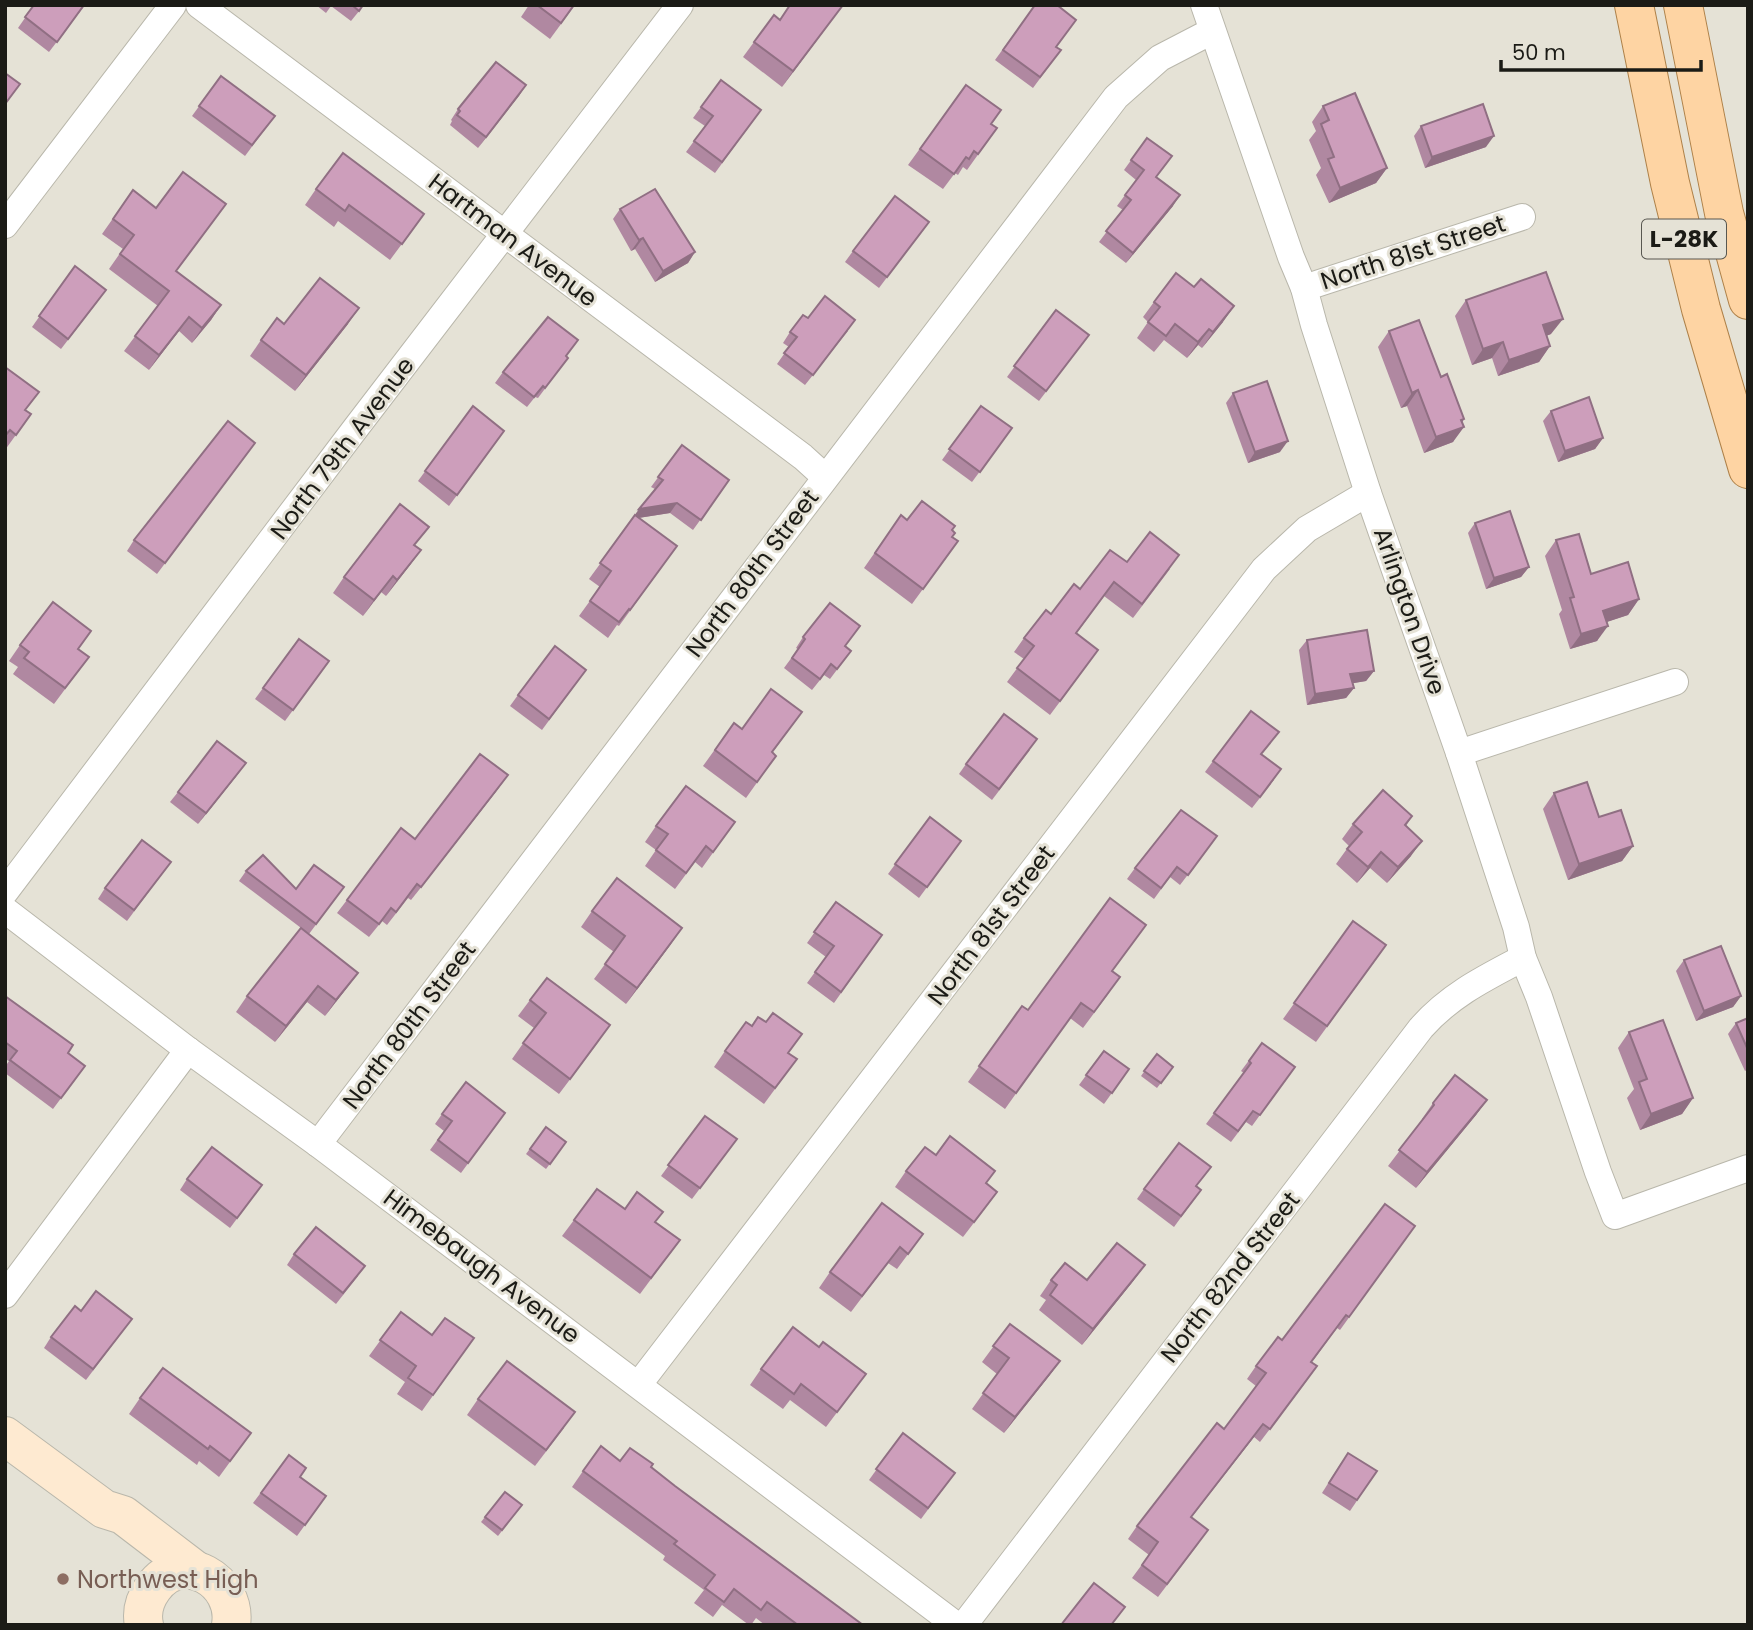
<svg xmlns="http://www.w3.org/2000/svg" width="1753" height="1630" font-family="Poppins,sans-serif">
<rect width="100%" height="100%" fill="#e5e2d6"/>
<g fill="none" stroke-linecap="round" stroke-linejoin="round">
<g stroke="#b9b7ab" stroke-width="28">
<g id="street">
<path d="M199,5L803,457L825,477"/>
<path d="M1204,5L1291,257L1304,288L1314,325L1368,493L1459,753L1516,927L1523,958L1539,997L1598,1172L1615,1216L1748,1168"/>
<path d="M5,225L173,5"/>
<path d="M1304,288L1522,217"/>
<path d="M1459,753L1675,682"/>
<path d="M5,892L355,429L680,5"/>
<path d="M5,910L188,1050L318,1144L956,1625"/>
<path d="M318,1144L1116,97L1160,58L1212,31"/>
<path d="M5,1295L188,1050"/>
<path d="M639,1384L1264,569L1307,529L1368,493"/>
<path d="M964,1625L1421,1028C1450,995 1485,978 1523,958"/>
</g>
</g>
<g stroke="#b9b7ab" stroke-width="40">
<g id="secondary">
<path d="M5,1436L104,1509L123,1515L195,1570"/>
<path d="M144,1625C141,1611 145,1599 153,1588C182,1547 238,1581 231,1625"/>
</g>
</g>
<g stroke="#ae8149" stroke-width="40">
<g id="primary">
<path d="M1634,5L1670,183L1701,309L1748,469"/>
<path d="M1683,5L1724,213L1748,300"/>
</g>
</g>
<use href="#street" stroke="#fff" stroke-width="26"/>
<use href="#secondary" stroke="#feead1" stroke-width="38"/>
<use href="#primary" stroke="#fed4a3" stroke-width="38"/>
</g>
<g fill="#b088a1">
<path d="M34,5H85L49,52L18,28Z"/>
<path d="M316,5H364L351,21L331,6L326,13Z"/>
<path d="M529,5H575L550,39L521,17Z"/>
<path d="M843,5L782,87L743,57L754,42L780,20Z"/>
<path d="M1035,5L1057,47L1061,50L1033,88L995,60Z"/>
<path d="M221,76L275,116L245,156L192,116Z"/>
<path d="M721,80L761,110L715,173L686,152L705,126L693,118Z"/>
<path d="M526,85L478,148L450,125L452,121L451,120L458,109Z"/>
<path d="M966,85L991,124L997,128L967,170L963,167L958,175L955,173L943,189L908,165Z"/>
<path d="M1323,106L1387,168L1376,183L1329,203L1316,175L1321,168L1309,140L1316,131L1312,122Z"/>
<path d="M1421,126L1486,147L1425,168L1414,136Z"/>
<path d="M1147,138L1156,177L1173,206L1126,263L1099,242L1123,210L1117,206L1136,180L1124,170Z"/>
<path d="M316,189L413,229L390,260L338,221L334,227L305,205Z"/>
<path d="M133,190L156,208L226,204L176,271L221,305L211,320L192,343L179,331L149,370L124,351L158,306L109,269L123,249L102,234Z"/>
<path d="M620,209L695,252L688,263L655,282L635,249L631,251L613,219Z"/>
<path d="M921,232L879,288L845,262L853,251Z"/>
<path d="M75,266L98,301L61,349L32,327Z"/>
<path d="M1466,300L1551,334L1546,336L1550,346L1539,362L1498,376L1492,358L1472,365L1455,316Z"/>
<path d="M1154,302L1223,322L1202,348L1198,345L1187,358L1164,340L1154,352L1137,338L1148,322L1143,317Z"/>
<path d="M1056,310L1089,335L1039,401L1007,377Z"/>
<path d="M808,318L848,331L805,385L777,364L789,347L783,343L790,332Z"/>
<path d="M284,324H348L295,391L250,356L261,340Z"/>
<path d="M1389,331L1441,377L1464,419L1453,442L1424,453L1407,406L1401,408L1378,347Z"/>
<path d="M566,356L568,358L538,398L535,397L527,407L495,383L503,372Z"/>
<path d="M5,367L26,410L31,414L5,450Z"/>
<path d="M1233,393L1280,452L1248,463L1226,403Z"/>
<path d="M473,406L504,431L449,506L418,481Z"/>
<path d="M981,406L1012,428L972,482L942,460Z"/>
<path d="M1551,411L1603,438L1595,449L1558,462L1543,421Z"/>
<path d="M255,443L157,574L127,551L134,540Z"/>
<path d="M682,445L729,480L693,530L670,513L638,518L677,546L619,626L617,625L608,638L579,616L600,587L589,579L655,489L651,487Z"/>
<path d="M901,515L907,520L952,530V537L958,541L912,604L864,568Z"/>
<path d="M1475,523L1529,567L1521,577L1486,589L1468,533Z"/>
<path d="M1556,540L1591,574L1639,599L1628,615L1606,622L1597,641L1570,649L1559,614L1562,610L1545,556Z"/>
<path d="M415,546L421,550L410,565L386,596L381,592L363,616L333,593L344,577Z"/>
<path d="M1127,562L1170,569L1133,618L1104,596L1076,634L1088,664L1050,715L1007,682L1024,659L1014,652L1024,638L1080,589Z"/>
<path d="M803,637L845,646L851,651L830,679L824,675L812,690L784,668L798,649L796,648Z"/>
<path d="M299,639L329,661L285,721L255,699Z"/>
<path d="M1307,640L1374,671L1366,681L1353,683L1354,688L1346,698L1307,705L1299,650Z"/>
<path d="M20,645L79,650L89,657L54,704L13,674L18,667L9,661Z"/>
<path d="M586,670L542,730L510,706L518,695Z"/>
<path d="M802,712L772,753L776,756L746,798L703,766L734,723L742,729Z"/>
<path d="M1030,750L992,800L959,774L966,764Z"/>
<path d="M1262,755L1274,780L1252,808L1205,772L1213,761Z"/>
<path d="M238,774L198,824L170,802L178,792Z"/>
<path d="M498,789L411,900L408,898L387,925L382,921L369,937L337,913L347,900L415,839Z"/>
<path d="M1554,793L1599,817L1633,846L1622,861L1568,880L1543,809Z"/>
<path d="M1412,816L1406,826L1411,856L1387,883L1370,868L1357,883L1336,864L1349,846L1342,839L1353,824Z"/>
<path d="M930,817L961,841L919,898L888,874Z"/>
<path d="M735,822L702,868L695,862L675,889L645,866L656,850L645,842L656,826Z"/>
<path d="M1209,847L1180,885L1170,877L1154,899L1127,879L1135,868Z"/>
<path d="M171,862L127,921L98,899L105,888Z"/>
<path d="M246,871L296,889L344,887L309,934L239,881Z"/>
<path d="M836,902L882,935L834,1003L807,983L826,957L807,943Z"/>
<path d="M592,911L671,944L626,1004L594,979L614,952L581,927Z"/>
<path d="M1353,921L1386,945L1316,1042L1283,1019Z"/>
<path d="M1146,925L1112,971L1109,993L1083,1028L1070,1018L1005,1109L968,1082L1022,1006L1028,1010Z"/>
<path d="M1684,960L1741,996L1733,1007L1696,1021L1676,971Z"/>
<path d="M358,973L325,1016L307,1002L275,1042L236,1012L247,996Z"/>
<path d="M5,996L68,1053L85,1066L53,1109L5,1073V1067L9,1061L5,1059Z"/>
<path d="M530,1000L599,1041L559,1094L512,1059L534,1028L518,1016Z"/>
<path d="M1748,1018V1069L1745,1071L1728,1034L1736,1023Z"/>
<path d="M1629,1032L1693,1098L1682,1114L1640,1130L1627,1098L1634,1089L1618,1048Z"/>
<path d="M1262,1043L1295,1067L1252,1126L1246,1122L1231,1142L1206,1124L1244,1073L1241,1071Z"/>
<path d="M725,1051L797,1059L764,1104L714,1067Z"/>
<path d="M1104,1051L1129,1069L1104,1104L1079,1085Z"/>
<path d="M1157,1054L1173,1067L1157,1088L1141,1076Z"/>
<path d="M1487,1100L1476,1115L1416,1188L1388,1166L1423,1120L1422,1119L1433,1103Z"/>
<path d="M505,1113L461,1173L430,1150L444,1131L435,1124L442,1114Z"/>
<path d="M705,1116L737,1139L692,1199L661,1176Z"/>
<path d="M546,1127L566,1142L546,1169L526,1154Z"/>
<path d="M936,1155L986,1184V1207L963,1237L895,1187L906,1171Z"/>
<path d="M187,1179L262,1185L230,1228L180,1190Z"/>
<path d="M1197,1186L1201,1190L1174,1227L1137,1199L1144,1189Z"/>
<path d="M625,1209L680,1240L640,1294L562,1236L574,1220Z"/>
<path d="M1415,1226L1340,1330L1337,1328L1312,1362L1308,1379L1260,1442L1254,1437L1191,1518L1199,1543L1158,1597L1132,1578L1149,1555L1128,1539L1137,1526L1224,1429L1256,1386L1247,1379L1256,1366L1282,1340Z"/>
<path d="M923,1234L897,1269L888,1263L851,1312L819,1288L830,1272Z"/>
<path d="M294,1254L358,1276L336,1304L287,1265Z"/>
<path d="M1051,1280H1134L1082,1345L1039,1310L1046,1300L1040,1296Z"/>
<path d="M81,1311L132,1319L86,1380L44,1348L51,1337Z"/>
<path d="M401,1312L432,1335L474,1338L422,1411L397,1394L405,1382L369,1356Z"/>
<path d="M1010,1324L1060,1361L1049,1376L1004,1433L972,1409L997,1374L982,1362Z"/>
<path d="M819,1347L866,1374L826,1427L790,1400L783,1409L750,1385L761,1369Z"/>
<path d="M140,1398L251,1433L219,1477L199,1461L197,1465L129,1414Z"/>
<path d="M478,1399L564,1428L535,1466L467,1415Z"/>
<path d="M903,1433L955,1473L921,1519L869,1480Z"/>
<path d="M289,1455L300,1477L326,1496L297,1536L253,1503Z"/>
<path d="M620,1461L651,1467L675,1486L863,1625H765L756,1618L751,1625H749L722,1605L713,1617L694,1603L704,1590L663,1560L665,1556L572,1487L583,1471Z"/>
<path d="M1341,1463L1377,1471L1350,1511L1322,1493Z"/>
<path d="M522,1505L498,1536L481,1522L485,1517Z"/>
</g>
<g fill="#906f83">
<path d="M843,5L782,87L793,71Z"/>
<path d="M526,85L519,96L478,148L486,137Z"/>
<path d="M1494,136L1486,147L1425,168L1432,157Z"/>
<path d="M1387,168L1376,183L1329,203L1340,188Z"/>
<path d="M1180,195L1173,206L1126,263L1133,253Z"/>
<path d="M643,238L635,249L631,251L639,240Z"/>
<path d="M695,252L688,263L655,282L663,271Z"/>
<path d="M221,305L211,320L192,343L202,328Z"/>
<path d="M1234,306L1223,322L1202,348L1213,332Z"/>
<path d="M359,308L348,324L295,391L306,375Z"/>
<path d="M189,317L179,331L149,370L159,355Z"/>
<path d="M1563,319L1551,334L1532,341L1543,325Z"/>
<path d="M1209,329L1198,345L1187,358L1198,342Z"/>
<path d="M1503,342L1492,358L1472,365L1483,349Z"/>
<path d="M1550,346L1539,362L1498,376L1509,360Z"/>
<path d="M1418,390L1407,406L1401,408L1412,393Z"/>
<path d="M1464,419L1457,429L1464,427L1453,442L1424,453L1436,437Z"/>
<path d="M1603,438L1595,449L1558,462L1565,451Z"/>
<path d="M1288,441L1280,452L1248,463L1255,452Z"/>
<path d="M677,503L670,513L632,519L639,509Z"/>
<path d="M421,550L410,565L386,596L397,580Z"/>
<path d="M1529,567L1521,577L1486,589L1494,578Z"/>
<path d="M393,576L363,616L374,600Z"/>
<path d="M1639,599L1628,615L1592,627L1603,611Z"/>
<path d="M1608,626L1597,641L1570,649L1581,634Z"/>
<path d="M1374,671L1366,681L1343,685L1350,674Z"/>
<path d="M1354,688L1346,698L1307,705L1315,694Z"/>
<path d="M246,763L238,774L198,824L206,813Z"/>
<path d="M508,775L498,789L411,900L421,887Z"/>
<path d="M1422,841L1411,856L1387,883L1398,867Z"/>
<path d="M1633,846L1622,861L1568,880L1579,864Z"/>
<path d="M1381,852L1370,868L1357,883L1368,867Z"/>
<path d="M682,928L671,944L626,1004L637,988Z"/>
<path d="M358,973L346,989L325,1016L336,1000Z"/>
<path d="M318,986L307,1002L275,1042L286,1026Z"/>
<path d="M1741,996L1733,1007L1696,1021L1704,1011Z"/>
<path d="M1693,1098L1682,1114L1640,1130L1651,1114Z"/>
<path d="M1487,1100L1476,1115L1416,1188L1427,1172Z"/>
<path d="M1145,1265L1134,1280L1082,1345L1093,1329Z"/>
<path d="M1060,1361L1049,1376L1004,1433L1015,1417Z"/>
<path d="M1263,1424L1254,1437L1181,1530L1191,1517Z"/>
</g>
<g fill="#cd9ebb" stroke="#906f83" stroke-width="2">
<path d="M34,5H84L57,42L25,17Z"/>
<path d="M352,5H363L359,11Z"/>
<path d="M537,5H574L561,23Z"/>
<path d="M790,5H843L793,71L754,42L774,15L780,20Z"/>
<path d="M1035,5H1057L1076,20L1056,47L1061,50L1040,77L1003,50Z"/>
<path d="M496,62L526,85L486,137L457,115L460,111L458,109Z"/>
<path d="M5,73L20,84L5,104Z"/>
<path d="M221,76L275,116L252,145L199,106Z"/>
<path d="M721,80L761,110L722,162L694,141L713,116L701,107Z"/>
<path d="M966,85L1001,110L991,124L997,128L978,154L974,151L969,159L966,157L954,174L920,149Z"/>
<path d="M1355,93L1387,168L1340,188L1328,159L1334,157L1321,124L1329,120L1323,106Z"/>
<path d="M1483,104L1494,136L1432,157L1421,126Z"/>
<path d="M1147,138L1172,156L1156,177L1180,195L1133,253L1106,231L1131,200L1125,195L1144,170L1131,160Z"/>
<path d="M343,153L424,214L402,244L349,205L345,211L316,189Z"/>
<path d="M183,172L226,204L176,271L221,305L202,328L189,317L159,355L135,336L169,291L120,254L134,235L113,219L133,190L156,208Z"/>
<path d="M655,189L695,252L663,271L643,238L639,240L620,209Z"/>
<path d="M895,196L929,222L887,277L853,251Z"/>
<path d="M75,266L106,290L68,339L39,316Z"/>
<path d="M1546,272L1563,319L1543,325L1550,346L1509,360L1503,342L1483,349L1466,300Z"/>
<path d="M1176,273L1194,287L1201,279L1234,306L1213,332L1209,329L1198,342L1175,324L1166,336L1148,322L1160,307L1154,302Z"/>
<path d="M320,278L359,308L306,375L261,340L277,318L284,324Z"/>
<path d="M825,296L855,320L813,375L784,353L797,337L790,332L803,315L808,318Z"/>
<path d="M1056,310L1089,335L1046,391L1014,366Z"/>
<path d="M548,317L578,340L566,356L568,358L545,388L543,386L534,397L503,372Z"/>
<path d="M1419,320L1441,377L1447,374L1464,419L1461,420L1464,427L1436,437L1418,390L1412,393L1389,331Z"/>
<path d="M5,367L39,392L25,410L31,414L16,435L10,430L5,436Z"/>
<path d="M1267,381L1288,441L1255,452L1233,393Z"/>
<path d="M1589,397L1603,438L1565,451L1551,411Z"/>
<path d="M473,406L504,431L457,495L425,471Z"/>
<path d="M981,406L1012,428L980,472L949,449Z"/>
<path d="M228,421L255,443L165,563L134,540Z"/>
<path d="M682,445L729,480L701,520L677,503L639,509L663,480L658,477Z"/>
<path d="M922,501L955,526L952,530L955,533L952,537L958,541L923,589L875,553L901,515L907,520Z"/>
<path d="M400,504L429,527L414,545L421,550L397,580L393,576L374,600L344,577Z"/>
<path d="M1510,511L1529,567L1494,578L1475,523Z"/>
<path d="M635,515L677,546L630,610L629,609L619,622L590,601L611,571L600,563Z"/>
<path d="M1150,532L1179,555L1142,604L1114,582L1076,633L1098,650L1060,701L1017,668L1034,646L1024,638L1046,610L1051,614L1074,584L1080,589L1110,550L1127,562Z"/>
<path d="M1579,534L1591,574L1628,562L1639,599L1603,611L1608,626L1581,634L1570,598L1574,597L1556,540Z"/>
<path d="M53,602L91,631L78,649L89,657L65,688L24,658L29,652L20,645Z"/>
<path d="M830,603L860,626L845,646L851,651L837,669L831,664L820,679L792,658L805,639L803,637Z"/>
<path d="M1367,630L1374,671L1350,674L1354,688L1315,694L1307,640Z"/>
<path d="M299,639L329,661L293,710L263,688Z"/>
<path d="M555,646L586,670L549,719L518,695Z"/>
<path d="M771,689L802,712L772,752L776,756L757,782L715,750L734,723L742,729Z"/>
<path d="M1251,711L1279,732L1261,754L1281,769L1260,797L1213,761Z"/>
<path d="M1004,714L1037,739L999,789L966,764Z"/>
<path d="M217,741L246,763L206,813L178,792Z"/>
<path d="M480,754L508,775L421,887L417,884L396,912L391,908L379,924L347,900L401,828L415,839Z"/>
<path d="M1587,782L1599,817L1621,810L1633,846L1579,864L1554,793Z"/>
<path d="M686,786L735,822L713,852L706,846L686,873L656,850L668,834L656,826Z"/>
<path d="M1383,790L1412,816L1405,825L1422,841L1398,867L1381,852L1368,867L1347,849L1362,832L1353,824Z"/>
<path d="M1181,810L1217,836L1188,875L1177,867L1161,888L1135,868Z"/>
<path d="M930,817L961,841L927,887L895,864Z"/>
<path d="M142,840L171,862L134,910L105,888Z"/>
<path d="M263,855L296,889L314,865L344,887L316,924L246,871Z"/>
<path d="M617,878L682,928L637,988L605,964L625,936L592,911Z"/>
<path d="M1110,898L1146,925L1112,971L1120,977L1094,1012L1081,1003L1016,1093L979,1066L1022,1006L1028,1010Z"/>
<path d="M836,902L882,935L841,992L815,972L834,946L814,932Z"/>
<path d="M1353,921L1386,945L1327,1026L1294,1003Z"/>
<path d="M301,928L358,973L336,1000L318,986L286,1026L247,996Z"/>
<path d="M1721,946L1741,996L1704,1011L1684,960Z"/>
<path d="M547,978L610,1025L570,1079L523,1043L546,1013L530,1000Z"/>
<path d="M5,996L73,1045L68,1053L85,1066L61,1098L10,1060L17,1051L5,1042Z"/>
<path d="M773,1013L802,1034L788,1053L797,1059L775,1088L725,1051L746,1022L752,1026L758,1017L766,1022Z"/>
<path d="M1748,1018V1050L1736,1023Z"/>
<path d="M1663,1020L1693,1098L1651,1114L1639,1082L1647,1079L1629,1032Z"/>
<path d="M1262,1043L1295,1067L1260,1115L1253,1111L1238,1131L1214,1113L1251,1063L1249,1061Z"/>
<path d="M1104,1051L1129,1069L1112,1093L1086,1075Z"/>
<path d="M1157,1054L1173,1067L1161,1083L1144,1071Z"/>
<path d="M1455,1075L1487,1100L1427,1172L1399,1150L1434,1105L1433,1103Z"/>
<path d="M466,1082L505,1113L468,1163L438,1140L452,1121L442,1114Z"/>
<path d="M705,1116L737,1139L700,1188L668,1165Z"/>
<path d="M546,1127L566,1142L550,1164L530,1149Z"/>
<path d="M950,1136L995,1171L986,1183L997,1192L974,1222L906,1171L925,1147L936,1155Z"/>
<path d="M1179,1143L1211,1167L1196,1186L1201,1190L1181,1216L1144,1189Z"/>
<path d="M212,1147L262,1185L237,1218L187,1179Z"/>
<path d="M597,1189L625,1209L637,1192L663,1212L655,1222L680,1240L651,1278L574,1220Z"/>
<path d="M882,1203L923,1234L908,1254L900,1247L862,1296L830,1272Z"/>
<path d="M1385,1204L1415,1226L1349,1317L1346,1315L1311,1362L1317,1366L1270,1429L1263,1424L1191,1517L1208,1530L1167,1584L1142,1565L1158,1542L1137,1526L1217,1423L1224,1429L1266,1373L1256,1366L1278,1337L1282,1340Z"/>
<path d="M316,1227L365,1266L343,1293L294,1254Z"/>
<path d="M1117,1243L1145,1265L1093,1329L1050,1295L1057,1285L1051,1280L1065,1263L1087,1280Z"/>
<path d="M96,1291L132,1319L93,1369L51,1337L75,1306L81,1311Z"/>
<path d="M401,1312L432,1335L445,1318L474,1338L433,1395L408,1378L416,1366L380,1340Z"/>
<path d="M1010,1324L1060,1361L1015,1417L983,1393L1009,1358L993,1346Z"/>
<path d="M793,1327L819,1347L823,1342L866,1374L837,1412L801,1384L794,1394L761,1369Z"/>
<path d="M507,1361L575,1412L546,1450L478,1399Z"/>
<path d="M163,1368L251,1433L230,1461L210,1446L208,1449L140,1398Z"/>
<path d="M903,1433L955,1473L928,1508L876,1469Z"/>
<path d="M601,1446L620,1461L630,1448L653,1464L651,1467L675,1486L863,1625H798L767,1602L761,1610L734,1589L724,1602L705,1588L715,1575L674,1544L677,1541L583,1471Z"/>
<path d="M1348,1453L1377,1471L1357,1500L1329,1483Z"/>
<path d="M289,1455L306,1468L300,1477L326,1496L305,1525L261,1493Z"/>
<path d="M505,1492L522,1505L502,1530L485,1517Z"/>
<path d="M1094,1583L1125,1607L1111,1625H1061Z"/>
</g>
<circle fill="#8d6e63" stroke="#e5e2d6" stroke-width="2.5" cx="63" cy="1579" r="7"/>
<g text-anchor="middle" dominant-baseline="central" stroke-width="6" stroke-linejoin="round" paint-order="stroke">
<rect fill="#e5e2d6" stroke="#585750" stroke-width="2" x="1642" y="219.5" width="84" height="39" rx="5"/>
<g font-size="23" font-weight="bold" fill="#1b1b16">
<text x="1684" y="239">L-28K</text>
</g>
<g font-size="24" fill="#1b1b16" stroke="#e5e2d6">
<text transform="translate(513 240) rotate(37)">Hartman Avenue</text>
<text transform="translate(1413 252) rotate(-18)">North 81st Street</text>
<text transform="translate(342 448) rotate(-53)">North 79th Avenue</text>
<text transform="translate(752 573) rotate(-53)">North 80th Street</text>
<text transform="translate(1410 611) rotate(71)">Arlington Drive</text>
<text transform="translate(991 925) rotate(-53)">North 81st Street</text>
<text transform="translate(409 1025) rotate(-53)">North 80th Street</text>
<text transform="translate(482 1266) rotate(37)">Himebaugh Avenue</text>
<text transform="translate(1230 1277) rotate(-52)">North 82nd Street</text>
</g>
<g font-size="24" fill="#785e54" stroke="#e5e2d6" text-anchor="start">
<text x="77" y="1579">Northwest High</text>
</g>
</g>
<rect width="1753" height="1630" fill="none" stroke="#1b1b16" stroke-width="14"/>
<path d="M1501 60v10h200v-10" fill="none" stroke="#1b1b16" stroke-width="3.5"/>
<text x="1512" y="60" font-size="21" fill="#1b1b16" stroke="#e5e2d6" stroke-width="5" paint-order="stroke">50 m</text>
</svg>
